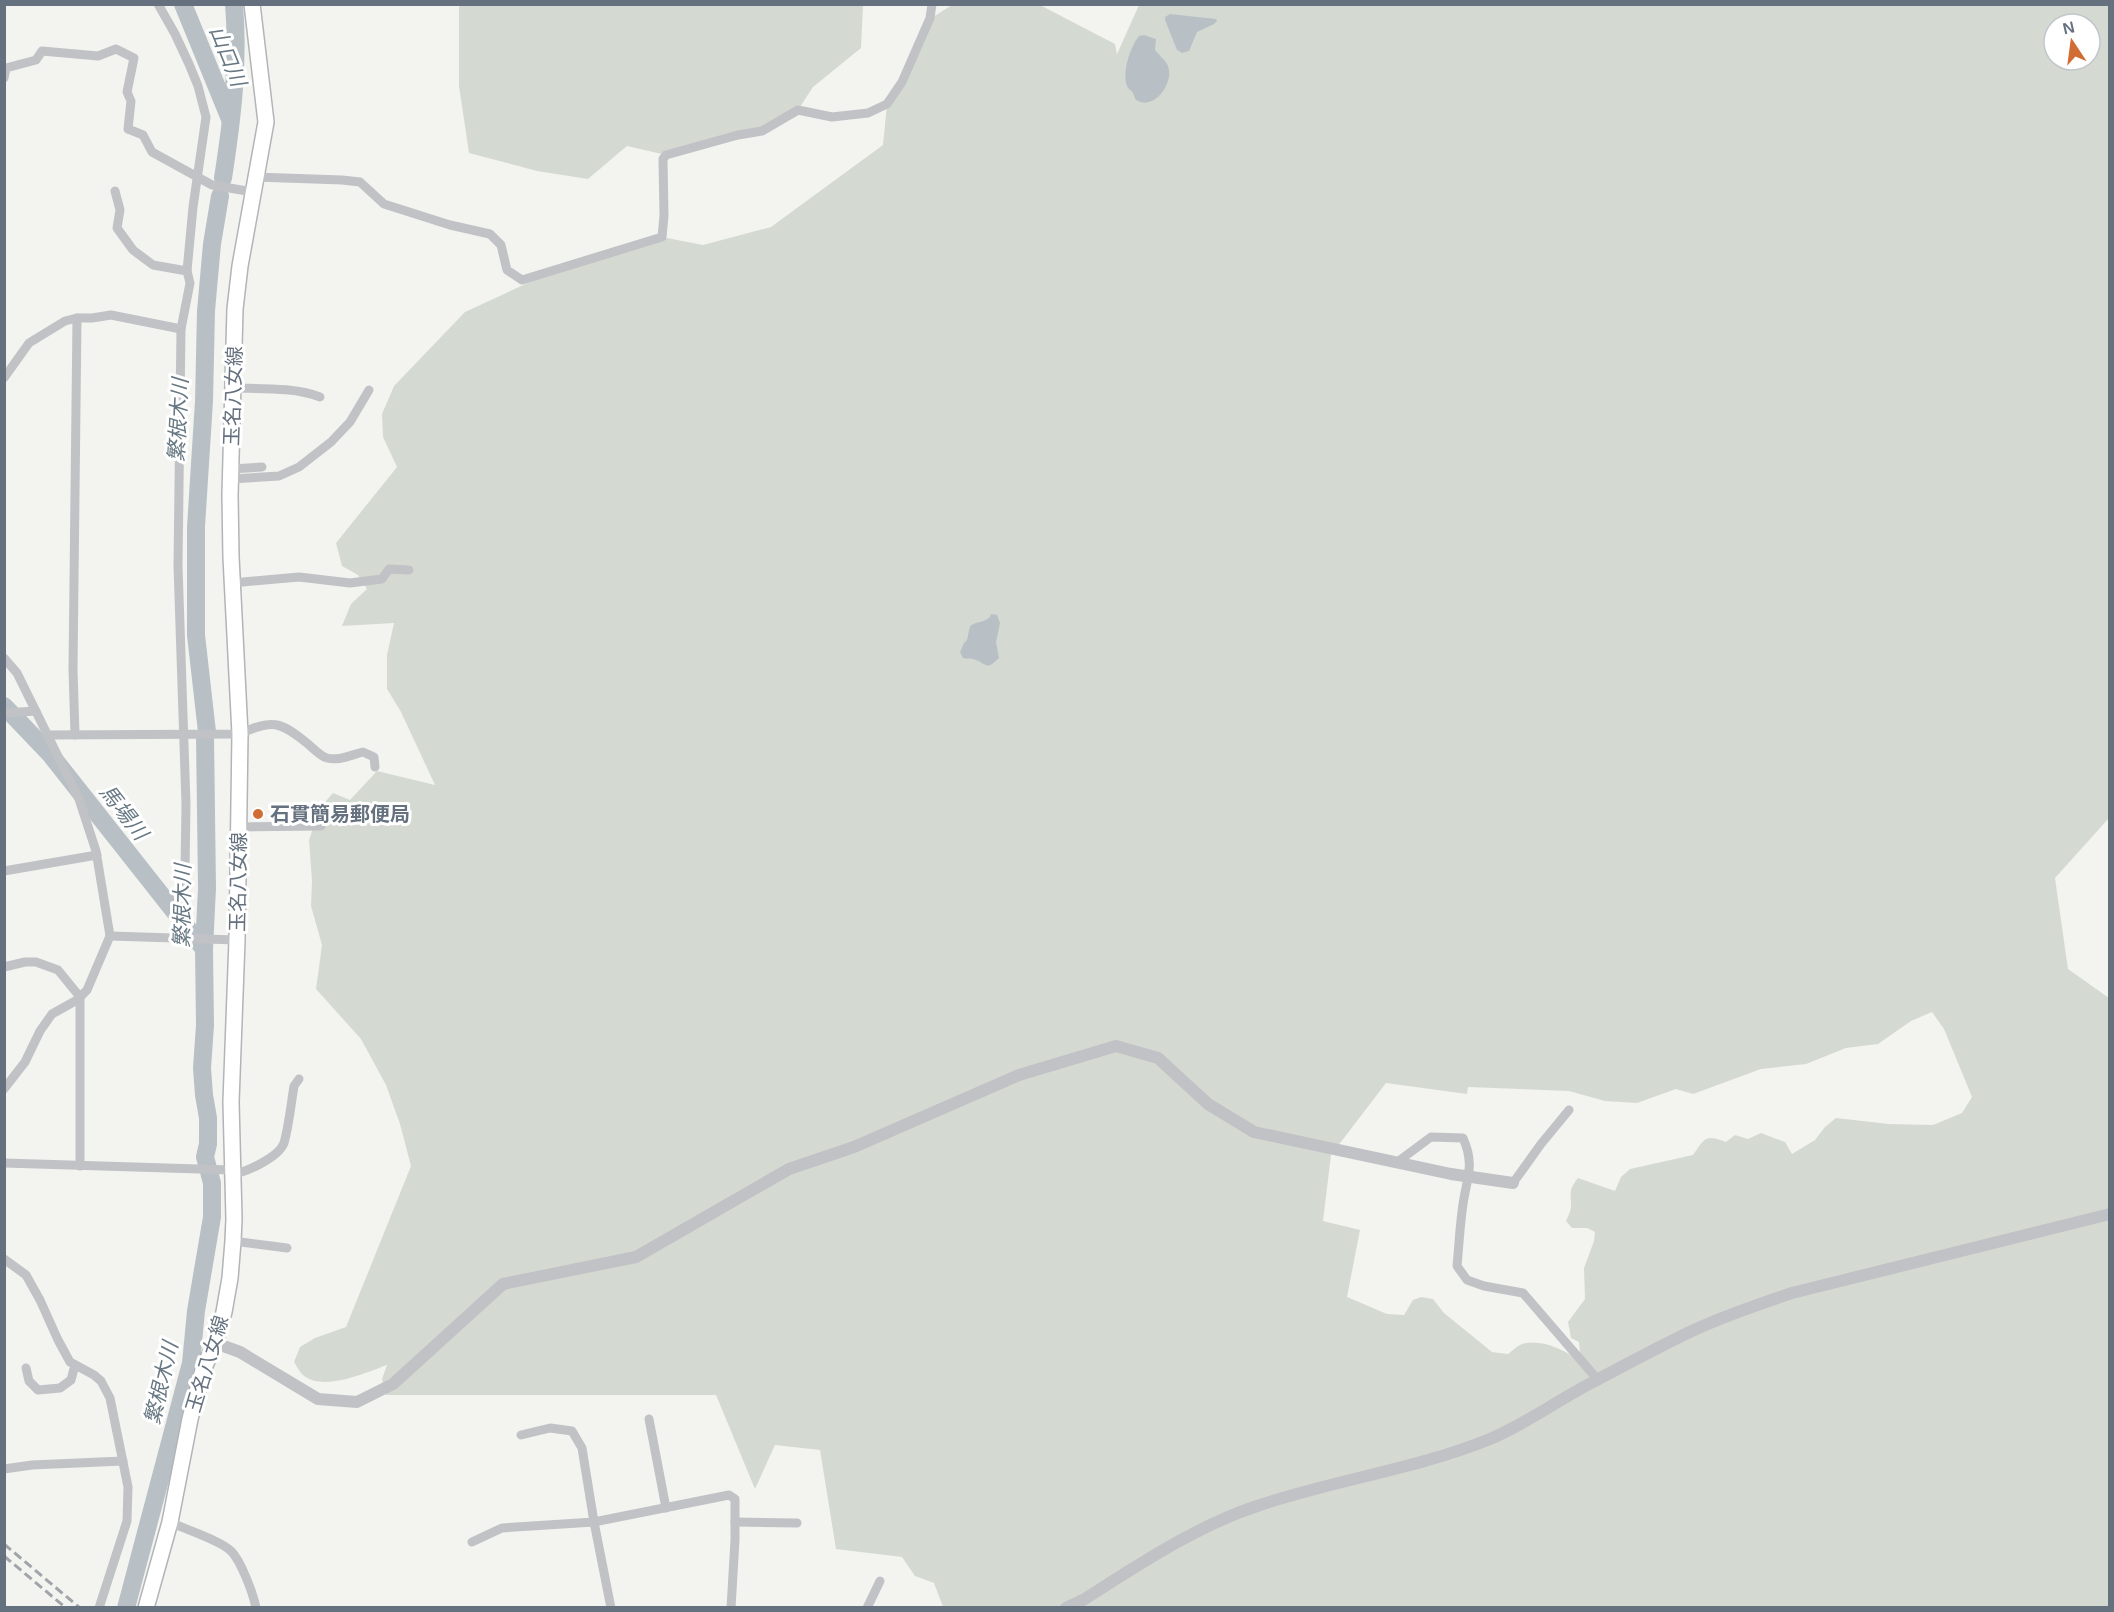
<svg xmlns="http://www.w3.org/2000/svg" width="2114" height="1612" font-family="Arial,'Noto Sans JP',sans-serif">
<rect width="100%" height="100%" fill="#f3f4f0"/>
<g fill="#d4dad2" fill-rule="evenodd">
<path d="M459,5H863L861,48L813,87L798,110L762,131L666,155L627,146L588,179L537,171L469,153L459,86Z"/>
<path d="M952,5H1040L1115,44L1117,54L1139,5H2109V818L2055,878L2068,969L2109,998V1607H943L934,1583L915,1576L902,1557L836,1549L820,1450L775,1445L755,1489L716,1395H386L382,1379L387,1365C365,1373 321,1393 302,1374C299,1371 296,1365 294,1362L300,1347L315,1338L346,1327L411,1166L400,1124L386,1085L361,1039L316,989L322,945L311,906L312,881L309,840L320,808L333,793L350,800L377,771L435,785L401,712L387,689V655L394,623L342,626L351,604L367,589L358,575L342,566L336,543L397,467L383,437L382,414L394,386L465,312L558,269L662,237L703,245L771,227L883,145L887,104L933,17ZM2054,24H2090V60H2054ZM1932,1012L1944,1029L1972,1097L1962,1113L1933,1125L1889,1124L1836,1118L1825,1127L1815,1140L1792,1154L1785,1142L1761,1133L1748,1139L1735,1135L1726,1142C1705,1134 1705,1138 1693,1155L1630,1169L1621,1177L1615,1191L1578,1178C1568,1191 1571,1192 1571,1206C1571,1211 1568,1216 1566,1221L1572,1228H1587L1595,1232L1594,1241L1584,1268L1585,1299L1568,1322L1571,1338L1579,1342L1580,1354L1577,1359C1563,1349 1538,1337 1520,1345C1516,1347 1512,1351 1508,1354L1492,1352L1444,1313L1433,1299L1421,1297L1413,1300L1404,1315L1387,1314L1347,1297L1360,1230L1323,1221L1331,1155L1386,1083L1467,1094L1468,1087L1569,1091L1605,1101L1637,1103L1676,1089L1693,1094L1761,1069L1806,1064L1846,1048L1878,1044L1911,1021Z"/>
</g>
<g fill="#b8c0c5">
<path d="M1170,14L1216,19L1217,21L1214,24L1197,32L1189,51L1182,53L1177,50L1165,20V17Z"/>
<path d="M1144,35L1156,39L1155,50C1159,55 1165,60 1167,64C1176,80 1156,110 1138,101C1134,99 1135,97 1133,93C1131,90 1128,89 1127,86C1122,72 1130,47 1139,36Z"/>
<path d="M991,614L997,615L1000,623L996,642L999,658C985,672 987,663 973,659C970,658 966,659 963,658L960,652L964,643L967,640L970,626C977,621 983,623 990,617Z"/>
</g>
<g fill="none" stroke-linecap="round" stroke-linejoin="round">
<g stroke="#b8c0c5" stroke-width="18">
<path d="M183,4L230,119"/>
<path d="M223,178C232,120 239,63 234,4"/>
<path d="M4,706L50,754L204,949"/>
<path d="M126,1608L191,1363L196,1311L212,1217V1183L205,1157L208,1144V1118L204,1095L202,1068L205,1025L204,949L207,888L205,736L207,732L196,635V527L204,401L206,311L212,244L220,196"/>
</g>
<g stroke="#b1b4b8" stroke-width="18">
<path id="primary" d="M146,1608L170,1522L190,1419L203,1370L215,1343L224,1312L230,1278L233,1241L234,1219L231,1102L237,940L240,734L231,557L230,495L235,309L240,266L266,122L252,4"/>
</g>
<g stroke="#c0c2c6" stroke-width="9">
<path d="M158,4L175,34L189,64L198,86L206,117L193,207L187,271L190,283L181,329L178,566L186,804L184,938"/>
<path d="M4,78L6,68L36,60L42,51L98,56L116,49L134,58L127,92L131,101L128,129L143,135L152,152L212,185L253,192"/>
<path d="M255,177L342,180L360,182L384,204L450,225L490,234L501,245L507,270L522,280L662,237L664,216L663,159L666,155L738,135L762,131L798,110L832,117L868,113L887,104L902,82L930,18L932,4"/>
<path d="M115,191L120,210L117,228L133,250L153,265L187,271"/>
<path d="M4,378L29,343L65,321L77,318H92L111,315L181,329"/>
<path d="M233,388C261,389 294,387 320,397"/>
<path d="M231,469L262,467"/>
<path d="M230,479L279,476L299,467L331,442L350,422L369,390"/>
<path d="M232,583L299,577L350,583L382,579L389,569L409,570"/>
<path d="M4,658L17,673L79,799L96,851L110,936L87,990L77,1000L52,1014L40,1031L25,1062L4,1089"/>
<path d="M4,713L36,711"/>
<path d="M48,735L240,734C272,719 280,721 308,744C313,748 320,756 327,758C339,761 351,755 363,752L374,757L375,767"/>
<path d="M75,735L73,669L77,318"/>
<path d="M239,827L321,826"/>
<path d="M4,871L97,855"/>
<path d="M110,936L237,940"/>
<path d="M4,967L25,962H36L58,970L80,997V1166"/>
<path d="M4,1163L232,1170"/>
<path d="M1396,1163L1431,1137L1463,1138C1475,1165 1467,1177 1463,1204C1460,1224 1459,1245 1457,1266L1467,1280L1484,1286L1523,1293L1598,1380"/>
<path d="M233,1174C247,1172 279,1157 284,1143C289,1125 291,1104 294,1086L299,1079"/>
<path d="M1513,1183L1541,1144L1569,1110"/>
<path d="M233,1241L287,1248"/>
<path d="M4,1259L26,1275L40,1300L58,1340L70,1362L94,1375L101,1381L110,1398L128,1487L127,1521L99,1608"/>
<path d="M26,1368L29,1381L38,1390L60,1388L71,1380L75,1365"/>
<path d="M649,1419L666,1508"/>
<path d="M4,1469L32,1465L123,1461"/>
<path d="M170,1522C184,1529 220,1540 231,1551C241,1561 253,1593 256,1608"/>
<path d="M735,1522L797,1523"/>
<path d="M472,1542L502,1528L594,1522L582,1448L572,1431L550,1428L521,1435"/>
<path d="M611,1608L594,1522L729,1495L735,1499V1540L731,1608"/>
<path d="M867,1608L880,1581"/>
</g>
<g stroke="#c0c2c6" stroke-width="12">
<path d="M215,1343L240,1352L318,1399L357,1402L393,1384L503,1284L636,1257L789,1169L854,1147L1019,1075L1116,1046L1158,1058L1208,1104L1254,1132L1451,1174L1513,1183"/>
<path d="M1066,1608L1083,1600C1137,1566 1193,1528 1254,1507C1332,1480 1414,1470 1490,1439C1526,1424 1558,1400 1593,1382C1627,1364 1660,1346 1694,1330C1726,1315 1759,1304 1792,1293L2110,1214"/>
</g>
<use href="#primary" stroke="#fff" stroke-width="15"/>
<g stroke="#a1a5aa" stroke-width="3" stroke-dasharray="9 4.5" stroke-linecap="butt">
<path d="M4,1544L80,1608"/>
<path d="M4,1556L66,1608"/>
</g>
</g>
<circle fill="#d16c34" stroke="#fff" stroke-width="2" cx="258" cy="814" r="6"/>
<g text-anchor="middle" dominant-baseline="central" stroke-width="6" stroke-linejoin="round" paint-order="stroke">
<g font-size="20" fill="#66717f" stroke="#fff">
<text transform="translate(233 396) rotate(-88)">玉名八女線</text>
<text transform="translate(238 882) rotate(-89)">玉名八女線</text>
<text transform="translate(207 1364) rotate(-73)">玉名八女線</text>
</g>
<g font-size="20" font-weight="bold" fill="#66717f" stroke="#fff" text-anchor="start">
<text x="270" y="814">石貫簡易郵便局</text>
</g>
<g font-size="21" font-style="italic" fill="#677883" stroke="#fff">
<text transform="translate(228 56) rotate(68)">山口川</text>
<text transform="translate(178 420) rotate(-87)">繁根木川</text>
<text transform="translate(124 812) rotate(52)">馬場川</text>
<text transform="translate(182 906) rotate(-89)">繁根木川</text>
<text transform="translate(161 1383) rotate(-77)">繁根木川</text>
</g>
</g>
<rect width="2114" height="1612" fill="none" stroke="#66717f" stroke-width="12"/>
<g transform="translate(2072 42) rotate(347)"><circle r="28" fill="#ffffff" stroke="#c2c6cc" stroke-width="1.5"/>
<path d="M0-4.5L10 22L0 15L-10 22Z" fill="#d16c34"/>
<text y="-9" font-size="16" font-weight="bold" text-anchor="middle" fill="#66717f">N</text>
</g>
</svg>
